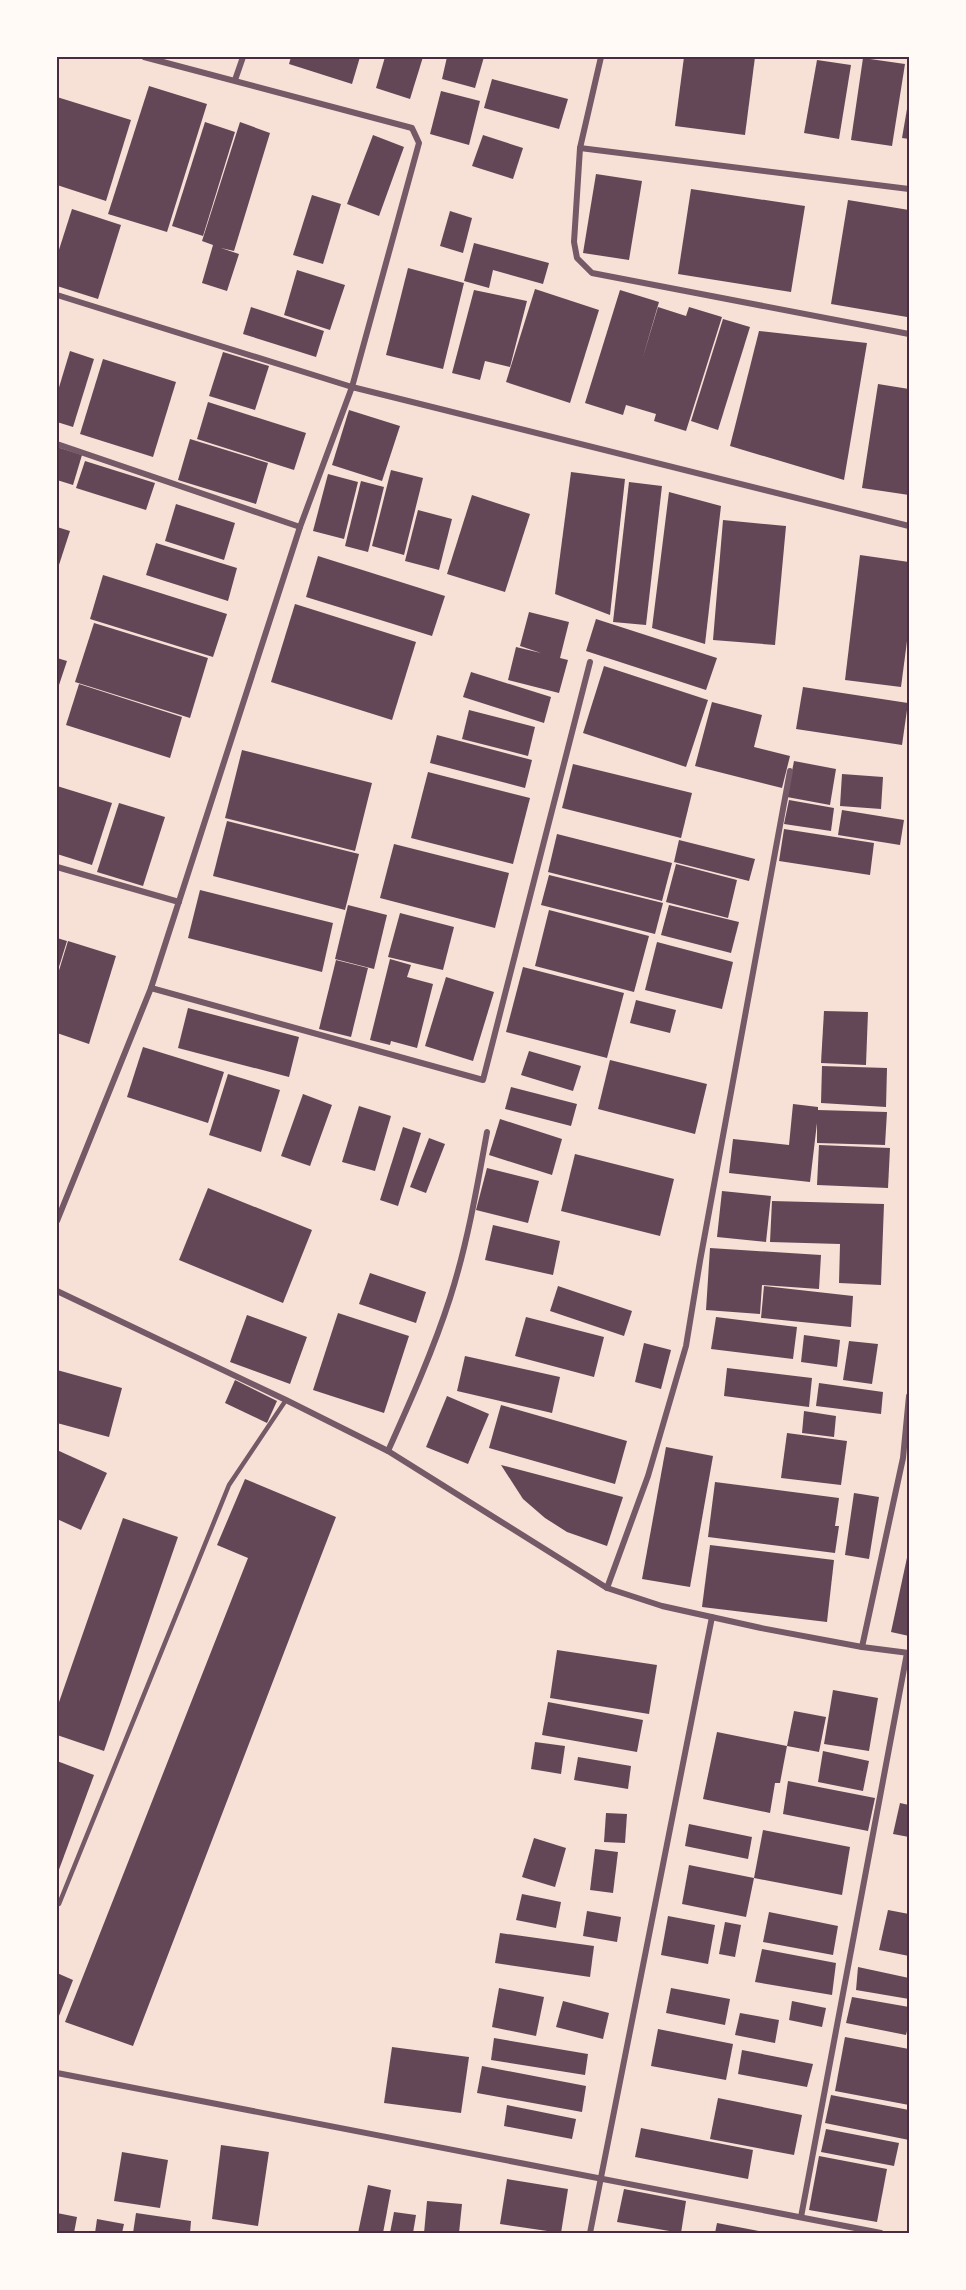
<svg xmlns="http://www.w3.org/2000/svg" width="966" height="2290" font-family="'Fira Sans Condensed',sans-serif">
<rect width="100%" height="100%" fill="#f7e1d7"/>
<g fill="#644757">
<path d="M291,57H360L352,84L289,64Z"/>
<path d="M385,57H423L410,99L376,88Z"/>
<path d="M447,57H484L475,88L442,79Z"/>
<path d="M684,57H755L745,135L675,126Z"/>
<path d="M863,58L905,64L892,146L851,140Z"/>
<path d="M817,60L851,65L839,139L804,133Z"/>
<path d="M492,79L568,99L559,129L484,108Z"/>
<path d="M149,86L207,104L167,232L108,214Z"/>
<path d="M441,91L480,101L469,145L430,134Z"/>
<path d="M57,97L131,120L106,201L57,185Z"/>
<path d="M908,103H909V139L902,138Z"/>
<path d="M205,122L235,132L203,236L172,226Z"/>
<path d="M240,122L270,133L234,251L221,248L239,254L227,291L202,283L213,245L202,241Z"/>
<path d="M373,135L404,147L379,216L347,204Z"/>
<path d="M483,135L523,148L513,179L472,166Z"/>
<path d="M596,174L642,181L629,260L583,253Z"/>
<path d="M691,189L805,206L791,292L678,274Z"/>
<path d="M312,195L341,204L323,264L293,255Z"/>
<path d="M848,200L909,210V303L907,317L831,304Z"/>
<path d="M72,209L121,225L98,299L57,286V256Z"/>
<path d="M450,211L472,218L463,253L440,246Z"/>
<path d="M474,243L549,263L543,284L493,270L489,288L464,281Z"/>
<path d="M408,268L464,283L443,369L386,355Z"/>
<path d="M297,270L345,285L330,330L284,315Z"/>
<path d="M535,289L599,310L570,403L506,382Z"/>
<path d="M474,290L527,301L510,367L485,361L480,380L452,373Z"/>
<path d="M620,290L659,302L642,360L658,307L686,316L689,307L722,317L686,431L654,421L656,414L626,405L623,415L585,403Z"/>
<path d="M251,307L324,331L316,357L243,334Z"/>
<path d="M723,319L750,327L718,430L691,421Z"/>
<path d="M759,331L867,343L844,480L730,446Z"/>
<path d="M70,351L94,359L73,427L57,422V394Z"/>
<path d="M223,352L269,366L255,410L209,396Z"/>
<path d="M103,359L176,382L153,457L80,434Z"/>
<path d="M878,384L909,389V495L862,488Z"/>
<path d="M208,402L306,433L294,470L197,439Z"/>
<path d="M349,410L400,426L382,481L332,465Z"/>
<path d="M190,439L268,463L256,504L178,480Z"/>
<path d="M57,447L82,455L73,485L57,480Z"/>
<path d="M85,461L155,483L146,510L76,488Z"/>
<path d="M391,470L423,478L404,555L372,546Z"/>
<path d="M571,472L625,479L610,615L555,594Z"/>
<path d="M328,474L358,482L344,539L313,531Z"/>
<path d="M361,481L384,487L368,552L345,546Z"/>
<path d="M629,482L662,486L646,625L613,622Z"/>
<path d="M669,492L721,506L705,644L652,628Z"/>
<path d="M472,495L530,514L505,592L447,574Z"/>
<path d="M176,504L235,523L224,560L165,541Z"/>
<path d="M418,510L452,519L439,570L405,561Z"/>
<path d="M723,520L786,526L775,645L713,640Z"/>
<path d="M57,527L70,531L57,571Z"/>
<path d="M156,543L237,568L228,601L146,575Z"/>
<path d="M860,555L909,562V626L901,687L845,680Z"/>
<path d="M318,556L445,596L432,636L306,597Z"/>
<path d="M103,575L227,614L213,657L90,619Z"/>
<path d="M295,604L416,642L392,720L271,682Z"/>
<path d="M529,612L569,622L560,658L568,660L559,693L508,680L516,647L541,653L520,646Z"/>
<path d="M596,619L717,658L706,690L586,651Z"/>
<path d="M94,623L208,658L190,718L75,682Z"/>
<path d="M57,658L67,661L57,691Z"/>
<path d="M604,666L708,700L686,767L583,733Z"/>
<path d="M471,672L551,697L544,723L463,697Z"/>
<path d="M79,684L182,717L170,758L66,725Z"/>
<path d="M803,687L908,703L902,745L796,729Z"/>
<path d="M712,702L762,715L754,747L790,756L782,788L695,766Z"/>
<path d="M469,710L535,727L528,756L462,739Z"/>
<path d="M437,735L532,760L525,788L430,763Z"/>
<path d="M242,750L372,783L355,851L225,818Z"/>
<path d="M794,761L836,769L830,805L787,797Z"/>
<path d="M573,764L692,793L681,838L562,808Z"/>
<path d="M428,772L530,798L513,864L411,838Z"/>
<path d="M842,774L883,777L881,809L840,806Z"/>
<path d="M57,786L112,803L92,865L57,854Z"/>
<path d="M789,800L834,808L831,831L784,824Z"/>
<path d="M119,803L165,817L143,886L97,872Z"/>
<path d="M842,810L904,820L900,845L838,835Z"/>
<path d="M227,821L359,854L345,910L213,876Z"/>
<path d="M784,829L874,843L870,875L779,861Z"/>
<path d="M557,834L672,863L662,901L548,872Z"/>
<path d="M679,840L755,859L749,881L674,862Z"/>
<path d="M394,844L509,873L495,928L380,898Z"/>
<path d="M676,864L737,880L728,918L666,902Z"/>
<path d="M549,875L663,903L655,934L541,905Z"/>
<path d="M200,890L333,923L322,972L188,938Z"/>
<path d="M348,905L387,915L374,969L335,959Z"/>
<path d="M669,905L739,922L731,953L661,935Z"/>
<path d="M549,910L649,936L634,992L535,966Z"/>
<path d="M400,913L454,927L443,970L388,957Z"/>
<path d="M57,938L67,941L58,970H57Z"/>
<path d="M68,941L116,956L89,1044L57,1033V977Z"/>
<path d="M657,942L733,962L722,1009L645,990Z"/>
<path d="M390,959L411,965L407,977L433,984L417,1048L391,1041L390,1045L370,1040Z"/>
<path d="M336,960L368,968L351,1037L319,1029Z"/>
<path d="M523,967L624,993L607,1058L506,1032Z"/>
<path d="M446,977L494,992L473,1061L425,1046Z"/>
<path d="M636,1000L676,1010L670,1033L630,1023Z"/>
<path d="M188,1008L299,1037L289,1077L178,1048Z"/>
<path d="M824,1011L868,1012L866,1065L821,1063Z"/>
<path d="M143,1047L224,1072L208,1123L127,1097Z"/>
<path d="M529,1051L581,1066L573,1091L521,1075Z"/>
<path d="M610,1060L707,1084L695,1134L598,1109Z"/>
<path d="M822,1066L887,1068L886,1107L821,1103Z"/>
<path d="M228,1074L280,1090L261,1152L209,1135Z"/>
<path d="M511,1087L577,1104L571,1126L505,1109Z"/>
<path d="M303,1094L332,1105L310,1166L281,1156Z"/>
<path d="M793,1104L818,1107V1110L887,1112L885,1145L817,1143V1123L810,1182L729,1173L733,1139L789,1145Z"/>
<path d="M359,1106L391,1116L375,1171L342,1162Z"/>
<path d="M500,1119L562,1139L552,1175L489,1155Z"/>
<path d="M403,1127L421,1133L398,1206L380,1200Z"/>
<path d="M429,1138L445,1144L426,1193L410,1187Z"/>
<path d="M819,1145L890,1148L888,1188L817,1185Z"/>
<path d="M575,1154L674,1179L660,1236L561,1211Z"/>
<path d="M487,1168L539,1181L528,1223L476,1210Z"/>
<path d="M208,1188L312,1230L283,1303L179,1260Z"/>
<path d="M722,1191L771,1196L766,1242L717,1237Z"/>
<path d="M772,1201L884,1204L881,1285L839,1283L840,1244L770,1242Z"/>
<path d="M493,1225L560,1241L553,1275L485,1260Z"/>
<path d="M710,1248L821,1255L819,1289L762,1285L760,1314L706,1310Z"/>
<path d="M370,1273L426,1292L416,1323L359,1304Z"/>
<path d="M558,1286L632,1311L624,1336L550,1311Z"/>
<path d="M764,1286L853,1296L851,1327L761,1318Z"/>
<path d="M338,1313L409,1336L384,1413L313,1390Z"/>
<path d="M247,1315L307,1337L290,1384L230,1362Z"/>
<path d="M526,1317L604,1337L594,1377L515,1356Z"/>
<path d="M716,1317L797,1327L793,1359L711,1349Z"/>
<path d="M804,1335L840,1340L837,1367L801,1362Z"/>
<path d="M849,1341L878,1344L872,1384L843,1380Z"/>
<path d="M644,1343L671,1350L661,1389L635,1382Z"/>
<path d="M465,1356L560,1377L552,1413L457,1391Z"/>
<path d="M727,1368L812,1378L809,1407L724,1396Z"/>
<path d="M57,1370L122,1388L109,1437L57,1423Z"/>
<path d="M235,1380L277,1401L267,1423L225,1403Z"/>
<path d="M819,1383L883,1392L881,1414L816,1406Z"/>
<path d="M447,1396L489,1414L468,1464L426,1447Z"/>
<path d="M501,1405L627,1441L615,1484L489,1448Z"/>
<path d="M804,1411L836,1416L834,1437L802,1433Z"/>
<path d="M787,1433L847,1441L841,1485L781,1478Z"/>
<path d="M666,1447L713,1456L690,1587L642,1579Z"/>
<path d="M57,1450L107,1473L81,1530L57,1519Z"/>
<path d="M501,1465L623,1497L607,1546L567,1532L545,1518L523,1499Z"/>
<path d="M245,1479L336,1517L133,2046L65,2022L248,1558L217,1545Z"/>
<path d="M715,1482L839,1498L835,1526H839L835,1553L708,1537Z"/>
<path d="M854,1493L879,1497L869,1559L845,1555Z"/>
<path d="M123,1518L178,1537L104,1751L57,1735V1708Z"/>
<path d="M710,1545L834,1560L827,1622L702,1607Z"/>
<path d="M908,1553H909V1636L891,1632Z"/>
<path d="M557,1650L657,1665L649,1714L550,1698Z"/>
<path d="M833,1690L878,1698L869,1751L824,1744Z"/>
<path d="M548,1702L643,1720L637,1752L542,1735Z"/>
<path d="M794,1711L826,1717L819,1752L787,1746Z"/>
<path d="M717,1732L787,1746L780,1783H775L770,1813L703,1799Z"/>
<path d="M535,1742L565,1746L561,1774L531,1769Z"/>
<path d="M823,1751L869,1761L863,1791L818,1782Z"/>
<path d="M578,1757L631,1766L628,1789L574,1780Z"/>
<path d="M57,1761L94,1775L57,1875Z"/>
<path d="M788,1781L875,1798L868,1831L783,1814Z"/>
<path d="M900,1803L909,1805V1837L893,1834Z"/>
<path d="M606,1813L627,1814L625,1843L604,1842Z"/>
<path d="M689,1824L752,1837L748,1859L685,1846Z"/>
<path d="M763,1830L850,1847L842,1895L754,1878Z"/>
<path d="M534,1838L566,1848L555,1887L522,1877Z"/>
<path d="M595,1849L618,1852L613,1893L590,1890Z"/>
<path d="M689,1865L754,1878L746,1917L682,1904Z"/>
<path d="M522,1894L561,1902L556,1928L516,1920Z"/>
<path d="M888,1910L909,1914V1956L879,1950Z"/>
<path d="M587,1911L621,1917L617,1942L583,1936Z"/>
<path d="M769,1912L838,1926L833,1955L763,1942Z"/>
<path d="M668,1916L715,1925L708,1964L661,1955Z"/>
<path d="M725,1922L741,1925L735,1957L719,1954Z"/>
<path d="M500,1933L594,1946L590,1977L495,1963Z"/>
<path d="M762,1949L836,1963L832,1995L755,1982Z"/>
<path d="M858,1967L909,1978V1999L856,1990Z"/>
<path d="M57,1973L73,1980L57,2021Z"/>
<path d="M499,1988L544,1997L536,2036L492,2027Z"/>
<path d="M671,1988L730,1999L725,2025L666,2013Z"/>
<path d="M852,1997L909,2007V2023L906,2035L846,2023Z"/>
<path d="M563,2001L609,2013L603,2039L556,2027Z"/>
<path d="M792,2001L826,2008L822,2027L789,2020Z"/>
<path d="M740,2013L779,2020L775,2043L735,2035Z"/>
<path d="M658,2029L733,2044L726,2080L651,2066Z"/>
<path d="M845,2037L909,2049V2105L835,2091Z"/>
<path d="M494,2038L588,2054L585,2075L491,2060Z"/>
<path d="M392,2047L469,2057L461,2113L384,2103Z"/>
<path d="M742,2050L813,2064L807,2087L738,2074Z"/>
<path d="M482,2066L586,2086L582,2112L477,2093Z"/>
<path d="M831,2095L909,2110V2140L825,2123Z"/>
<path d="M718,2098L802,2115L794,2155L710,2139Z"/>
<path d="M507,2105L576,2119L572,2139L504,2126Z"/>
<path d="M641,2128L753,2150L748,2179L635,2157Z"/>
<path d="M826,2129L899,2143L894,2166L821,2152Z"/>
<path d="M221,2145L269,2152L258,2226L212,2219Z"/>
<path d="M122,2152L168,2160L160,2208L114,2201Z"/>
<path d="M819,2156L887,2169L877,2222L809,2210Z"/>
<path d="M507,2179L568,2189L561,2233L500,2224Z"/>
<path d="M368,2185L391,2190L383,2233H358Z"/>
<path d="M624,2189L686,2201L681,2233L617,2222Z"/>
<path d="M427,2201L462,2204L459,2233H424Z"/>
<path d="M394,2212L416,2215L413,2233H390Z"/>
<path d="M57,2213L77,2217L74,2233H57Z"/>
<path d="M136,2213L191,2221L190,2233H133Z"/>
<path d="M97,2219L124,2224L122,2233H95Z"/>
<path d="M717,2223L764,2232V2233H715Z"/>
</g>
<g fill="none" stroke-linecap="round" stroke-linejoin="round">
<path stroke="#755966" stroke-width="4.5" d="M59,1904L229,1485L286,1400"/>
<g stroke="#755966" stroke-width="6">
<path d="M601,57L580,148L574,242L577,258L592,273L909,334"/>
<path d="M235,80L243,57"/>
<path d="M580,148L909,189"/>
<path d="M57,295L352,387L909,526"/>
<path d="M57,444L300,527"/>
<path d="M57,867L179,902"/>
<path d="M151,988L483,1080L590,662"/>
<path d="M57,1221L151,988L300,527L352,387L419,143L412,128L144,57"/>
<path d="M57,1291L286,1400L388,1451L607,1588L662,1606L761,1628L862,1647L909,1653"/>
<path d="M388,1451C410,1402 433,1351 450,1298C467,1245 477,1188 487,1132"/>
<path d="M607,1588L648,1476L686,1346L700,1261L790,771"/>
<path d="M862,1647L903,1458L909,1396"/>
<path d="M57,2073L881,2233"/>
<path d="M801,2217L907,1653"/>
<path d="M590,2233L712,1617"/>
</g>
</g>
<rect width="966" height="2290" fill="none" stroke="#fffaf5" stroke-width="117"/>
<rect x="58" y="58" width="850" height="2174" fill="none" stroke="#4a2c40" stroke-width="2"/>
</svg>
